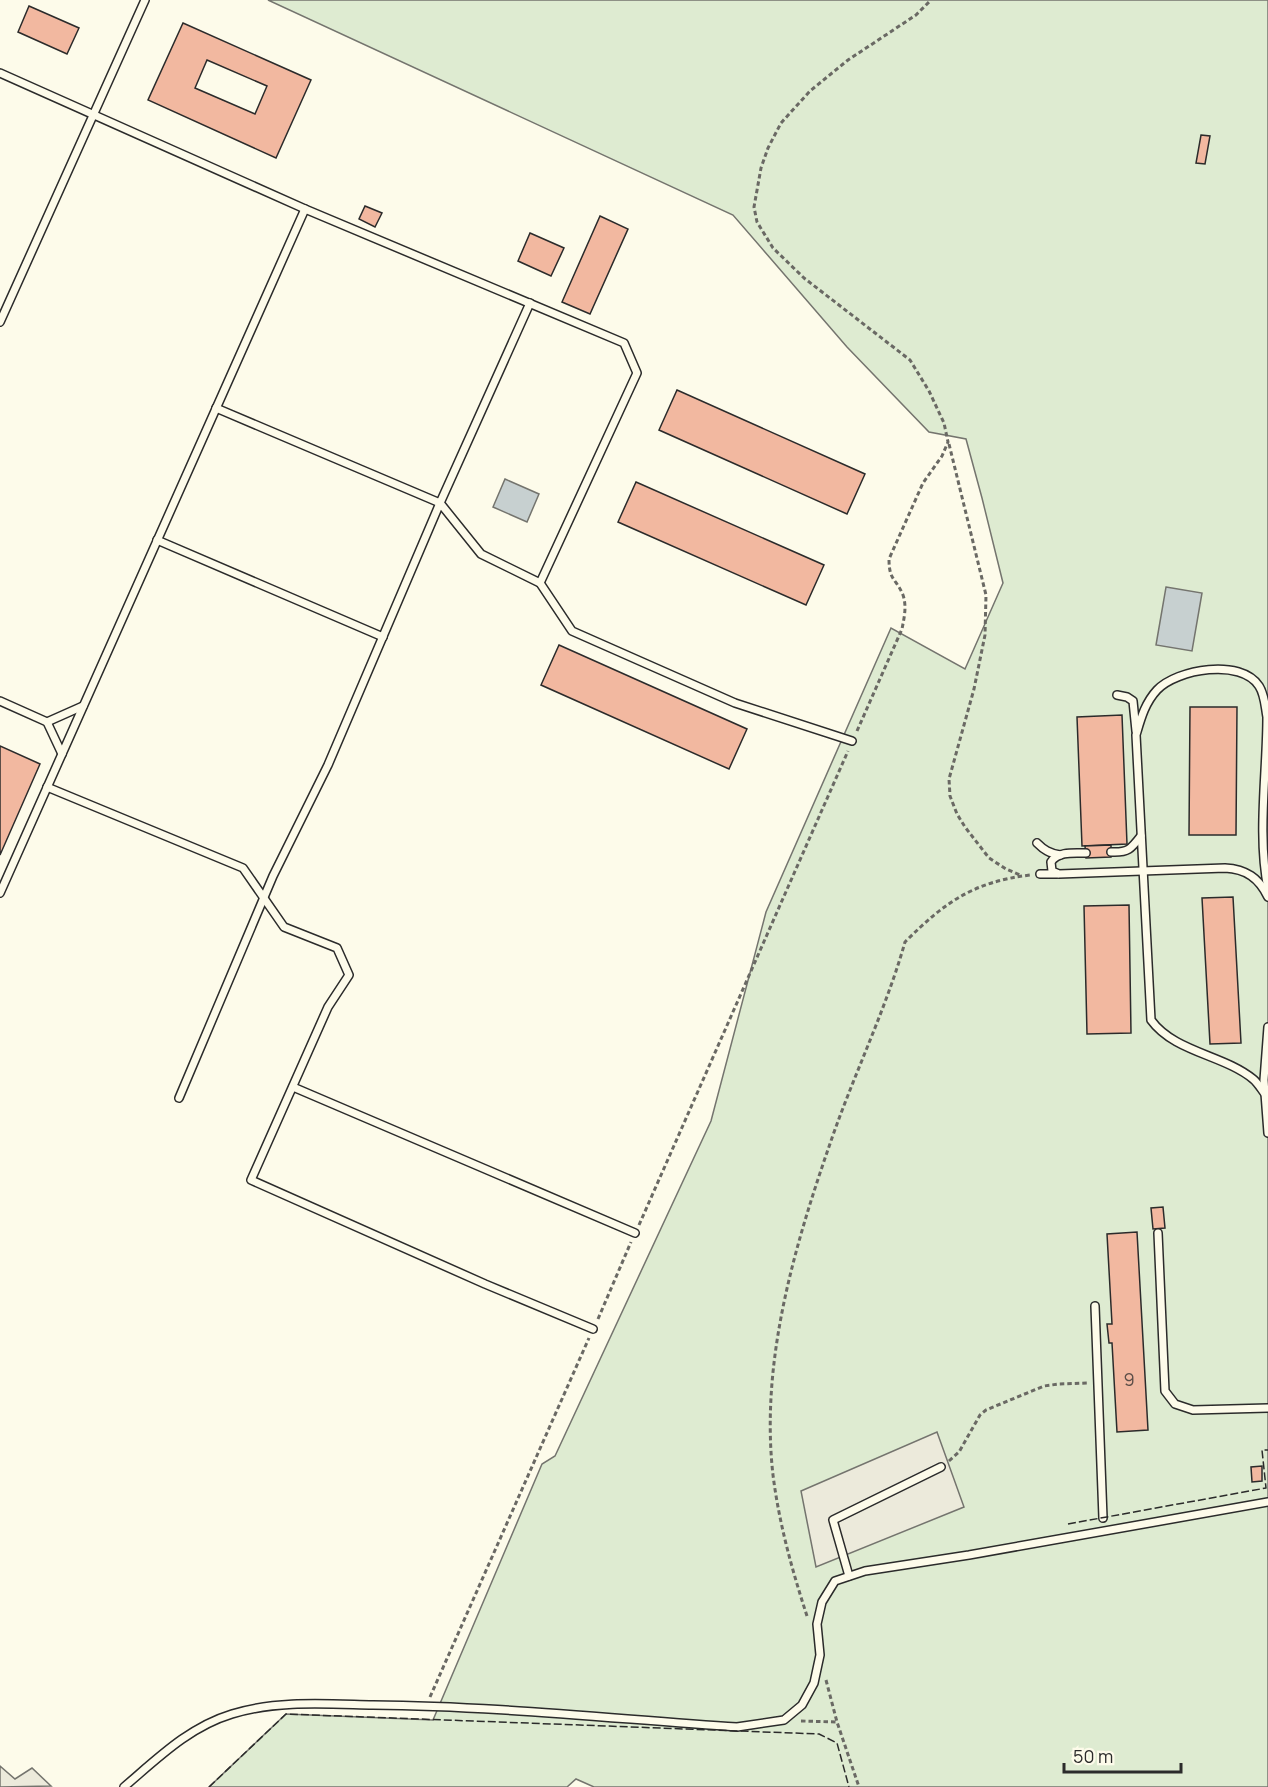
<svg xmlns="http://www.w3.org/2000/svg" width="1268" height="1787" font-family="Manrope,sans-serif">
<rect width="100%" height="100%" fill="#fdfbea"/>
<path fill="#deebd1" stroke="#74746e" stroke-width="1.5" d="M268,0H1268V1787H594L576,1779L567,1787H209L286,1714L433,1720L542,1464L555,1456L711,1121L766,912L891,628L965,669L1003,583L982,498L966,439L929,432L847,347L733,215Z"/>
<g fill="#eceadb" stroke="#74746e" stroke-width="1.5">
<path d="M937,1432L964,1507L816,1567L801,1491Z"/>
<path d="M0,1766L15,1779L32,1768L51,1786L0,1787Z"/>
</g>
<g fill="#c7d0d0" stroke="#74746e" stroke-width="1.5">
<path d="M505,479L539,494L527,522L493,507Z"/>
<path d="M1166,587L1202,593L1192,651L1156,645Z"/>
</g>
<g fill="#f2b8a0" stroke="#2b2b2b" stroke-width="1.5" fill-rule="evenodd">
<path d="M29,6L79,28L67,54L18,32Z"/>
<path d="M183,23L311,80L276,158L148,100ZM207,60L267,86L255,114L195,88Z"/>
<path d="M1201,135L1210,136L1205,164L1196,163Z"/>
<path d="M365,206L382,213L375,227L359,219Z"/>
<path d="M600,216L628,229L590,314L562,302Z"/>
<path d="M530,233L564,248L551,276L518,261Z"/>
<path d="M677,390L865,474L847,514L659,430Z"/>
<path d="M636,482L824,565L806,605L618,522Z"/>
<path d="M559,645L747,729L729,769L541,685Z"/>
<path d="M1190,707H1237L1236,835H1189Z"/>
<path d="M1122,715L1127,844L1082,846L1077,717Z"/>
<path d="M0,746L40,764L0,855Z"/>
<path d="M1111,845V857L1086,858L1085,846Z"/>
<path d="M1233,897L1241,1043L1210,1044L1202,898Z"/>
<path d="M1129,905L1131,1033L1087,1034L1084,906Z"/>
<path d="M1163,1207L1165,1228L1153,1229L1151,1208Z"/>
<path d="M1137,1232L1148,1430L1117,1432L1112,1343H1109L1107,1324H1112L1107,1234Z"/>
<path d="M1262,1466V1481L1252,1482L1251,1467Z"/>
</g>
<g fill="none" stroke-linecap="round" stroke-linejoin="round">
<g stroke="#2b2b2b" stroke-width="10">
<g id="lane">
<path d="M0,73L305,209L624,343L637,373L540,583"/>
<path d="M0,322L145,0"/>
<path d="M216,408L440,503L481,554L540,583L572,631L735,703L852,741"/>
<path d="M157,540L383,637"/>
<path d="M1117,695L1127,697L1133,701L1136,731"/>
<path d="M0,701L47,722L62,754"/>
<path d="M47,722L83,706"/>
<path d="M47,787L243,868L284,927L337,948L349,975L328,1007L251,1180L485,1284L593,1329"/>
<path d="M1037,843C1044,850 1049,853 1060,855"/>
<path d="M1111,852C1128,853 1131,849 1141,836"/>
<path d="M1086,853C1074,853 1058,851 1051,862L1052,871L1059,874L1225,868C1246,869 1259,878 1268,897"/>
<path d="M1040,874H1057"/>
<path d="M0,893L305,209"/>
<path d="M1268,1027L1264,1080L1268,1133"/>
<path d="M293,1087L635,1233"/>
<path d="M1265,1094C1261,1089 1258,1083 1253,1079C1224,1055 1174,1052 1151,1020L1136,735C1141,718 1145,703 1157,690C1177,669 1241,658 1259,686C1265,695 1265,707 1267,717C1267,772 1257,835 1268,889"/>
<path d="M179,1098L273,876L328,765L440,503L530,303"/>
<path d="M1158,1233L1165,1391L1175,1404L1193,1410L1268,1408"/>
<path d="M1095,1306L1103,1518"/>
<path d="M849,1576L833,1520L941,1467"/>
<path d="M124,1787C158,1758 189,1727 232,1714C277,1700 327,1704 373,1705C494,1706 616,1719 737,1727L784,1720L802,1705L814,1683L820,1655L817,1624L822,1602L835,1581L865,1571L969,1555L1268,1502"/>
</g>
</g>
<g stroke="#6a6964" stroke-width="3" stroke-dasharray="4.5 3" stroke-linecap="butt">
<path d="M949,444L986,595L985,635L974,689L949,779L950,796L957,814L965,827L989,858L1006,869L1020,875"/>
<path d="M857,731L902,629C904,618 907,607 903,595C896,578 889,581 889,559L923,483L942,456L948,442L944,423L929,391L910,360L804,278L773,248L757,222L754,207L761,168L768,148L781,123L810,91L848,60L916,15L931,0"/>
<path d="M639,1225L848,751"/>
<path d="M598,1319L631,1242"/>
<path d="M949,1461L959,1452L980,1415L986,1410L1044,1386L1059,1384L1087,1383"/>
<path d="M807,1616C792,1570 779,1523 773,1475C760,1361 795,1244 832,1138C855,1072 886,1009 905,942C945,902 973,882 1030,875"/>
<path d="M826,1680L837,1722L859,1787"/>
<path d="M430,1697L589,1338"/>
<path d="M801,1721L837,1722"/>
</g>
<use href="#lane" stroke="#fdfbea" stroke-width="7"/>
<g stroke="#2b2b2b" stroke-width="1.5" stroke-dasharray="8 3" stroke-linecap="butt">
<path d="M1068,1524L1266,1488L1262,1450H1268"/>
<path d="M209,1787L286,1714L819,1734L837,1743L849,1787"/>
</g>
</g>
<g text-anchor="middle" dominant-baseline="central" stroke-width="4.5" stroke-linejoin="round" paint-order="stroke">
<g font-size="18" fill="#5d4e48">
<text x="1129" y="1379">9</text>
</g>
</g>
<path d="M1064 1763v9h117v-9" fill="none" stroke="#2b2b2b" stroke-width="3"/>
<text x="1073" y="1763" font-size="18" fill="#2b2b2b" stroke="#fdfbea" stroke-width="4.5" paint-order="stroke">50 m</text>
</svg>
